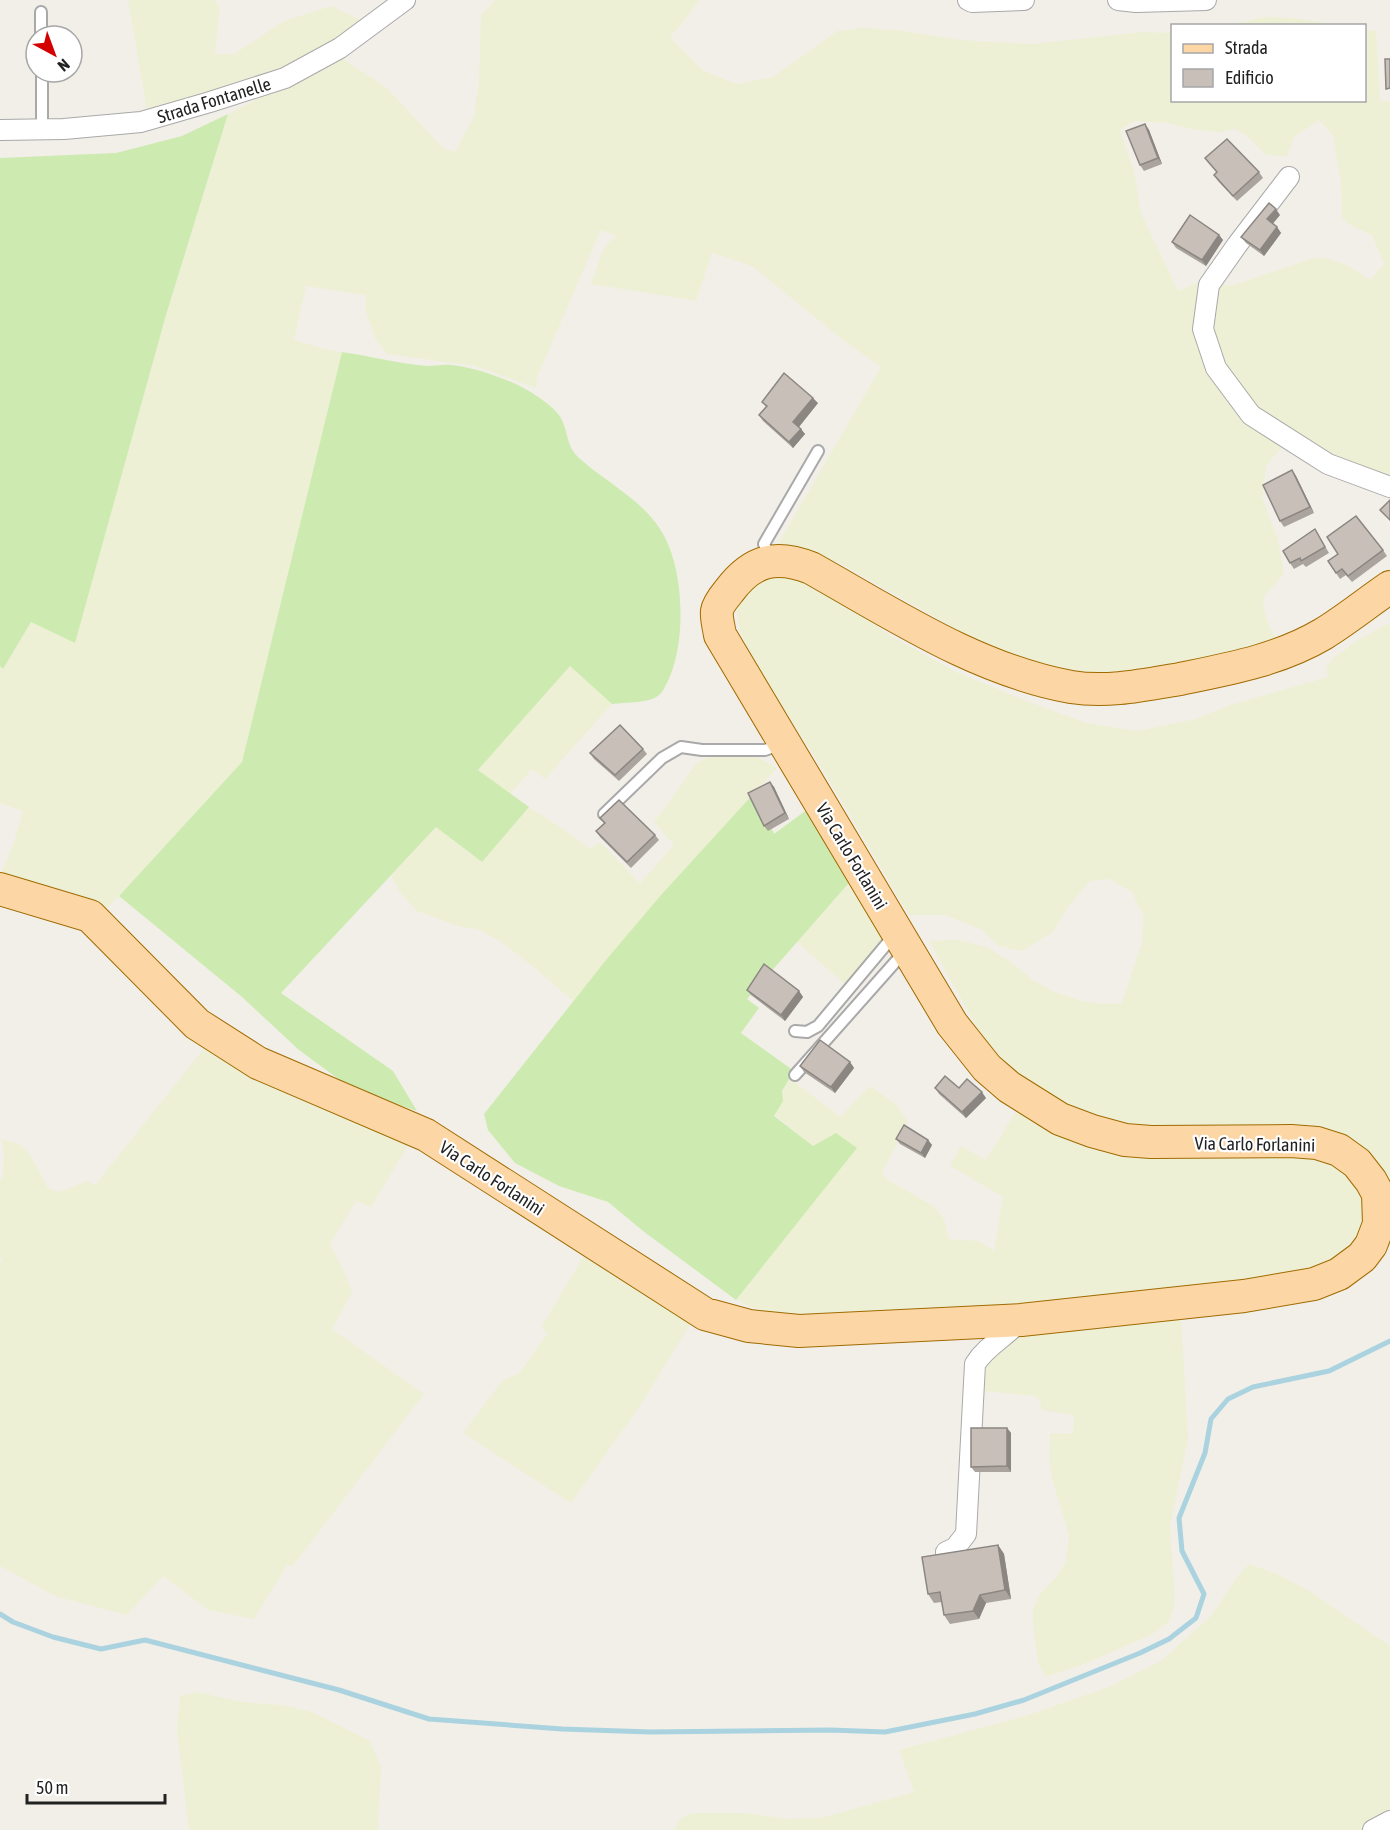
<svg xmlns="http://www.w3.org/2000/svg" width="1390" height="1830" font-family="'Asap Condensed',sans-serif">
<rect width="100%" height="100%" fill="#f2efe9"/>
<g fill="#eef0d5" fill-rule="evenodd">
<path d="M128,0H215L220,7L215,54H234L284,21L331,6L365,22L279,74L204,97L147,110Z"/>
<path d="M495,0H699L686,19L670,37L702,70L737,84L773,77L837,31L864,28L896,30L961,40L1032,44L1144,32L1172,33V100H1364L1365,30L1376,31L1380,101H1390V481L1285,443L1266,466L1262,497L1278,540L1284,574L1265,595L1263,607L1269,625L1276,640L1230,657L1101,676L1041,667L984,645L837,562L778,544L881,367L843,340L752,266L712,253L696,301L591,284L602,252L609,242L617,236L601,230L537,377L536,388L475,366L387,354L375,338L365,308L366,295L306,286L294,340L325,349L342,352L242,762L105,911L0,875L13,845L23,811L0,803V666L3,669L31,622L75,642L166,315L228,114L340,57L387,88L443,148L455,152L474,116L479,80L481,15ZM1319,120L1333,135L1341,183L1342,217L1348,224L1372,235L1384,264L1370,280L1347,265L1329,259L1313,258L1231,286L1201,281L1178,291L1141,213L1134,171L1120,130L1135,121L1167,123L1197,130L1219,132L1235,129L1247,136L1266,155L1287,156L1294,137Z"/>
<path d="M1263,17L1294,18L1338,25H1231Z"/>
<path d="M776,574L808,578L891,636L956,672L1024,700L1087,723L1138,731L1195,719L1230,705L1328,677L1326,668L1332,659L1358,640L1383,626L1390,624V1192L1351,1144L1121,1132L1067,1113L1010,1073L978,1029L929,941L958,940L987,947L1011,962L1033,980L1054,992L1082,1001L1105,1004L1122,1003L1142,942L1143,915L1132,892L1109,879L1090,881L1068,907L1053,932L1022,951L999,946L982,930L945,915H909L826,775L753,660L740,631L736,605L751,586Z"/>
<path d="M570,665L612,704L545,779L532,769L510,794L478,770Z"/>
<path d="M714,754H752L777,768L661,895L573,1001L530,964L500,941L477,929L461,927L417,911L401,894L391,876L436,827L482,862L529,807L563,829L590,849L600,842L640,883L674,845L654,822L697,763Z"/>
<path d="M855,876L889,934L847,986L797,942Z"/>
<path d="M209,1042L411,1141L371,1207L356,1201L330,1244L347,1277L352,1293L332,1329L424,1394L293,1566L287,1565L254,1619L208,1610L163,1576L127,1615L55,1596L0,1566V1262L2,1260L0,1256V1181L3,1177L4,1150L1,1139L17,1143L29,1153L48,1188L59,1192L87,1181L95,1185Z"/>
<path d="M790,1078L840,1117L870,1086L897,1105L908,1122L882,1173L888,1180L935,1207L944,1219L949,1239L979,1241L994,1251L1003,1197L950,1166L961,1146L986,1160L1017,1109L1117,1151L1164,1158H1191L1257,1150L1331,1153L1365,1186L1370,1222L1347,1255L1297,1274L1008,1307L803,1317L759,1310L736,1300L857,1148L814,1147L774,1115L783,1101L782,1091Z"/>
<path d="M589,1247L694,1318L640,1406L571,1503L463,1433L502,1381L519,1373L547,1334L542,1326Z"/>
<path d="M1181,1314L1188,1439L1170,1525L1175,1603L1169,1622L1151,1635L1084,1664L1046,1677L1038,1663L1033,1625V1608L1040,1594L1057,1576L1066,1562L1069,1535L1053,1482L1049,1458L1050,1433L1073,1434L1074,1415L1042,1410L1039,1399L1035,1396L983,1391L987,1361L1027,1329Z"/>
<path d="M1249,1564L1279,1575L1308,1590L1390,1646V1816L1365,1830H675L680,1819L692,1813H745L788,1819L821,1818L914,1792L899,1750L1022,1717L1066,1702L1111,1686L1161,1661L1212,1615L1236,1578Z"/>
<path d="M197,1692L242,1702L283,1705L312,1712L370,1741L381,1767L378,1830H189L177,1730L180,1696Z"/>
</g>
<g fill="#cdebb0">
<path d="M228,114L166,315L75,643L31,622L3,669L0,666V158L116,153L182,136Z"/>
<path d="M342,352C370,356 400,364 428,366C435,366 443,364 451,365C470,366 503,378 520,386C533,393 556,407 562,420C568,433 567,447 578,457C605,482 640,498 660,529C685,566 687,644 667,683C665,686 663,692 660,694C651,704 625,702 612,704L570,666L478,770L529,807L482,862L436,827L281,993L393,1071L417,1111L352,1089L299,1050L242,997L119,896L242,762Z"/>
<path d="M756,791L774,834L816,803L855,876L747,999L759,1008L741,1033L794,1071L782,1091L783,1101L774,1116L813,1146L836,1133L857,1148L736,1300L643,1231L608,1202L559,1186L515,1163L488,1130L484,1114L606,960L661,895Z"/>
</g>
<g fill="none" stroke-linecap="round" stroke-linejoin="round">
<path stroke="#aad3df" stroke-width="5" d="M0,1614L13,1622L53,1637L101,1649L145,1640L339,1690L429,1719L562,1729L650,1732L830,1730L885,1732L975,1714L1024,1700L1140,1653L1169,1639L1196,1618L1204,1594L1182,1551L1179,1518L1205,1453L1211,1419L1228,1399L1253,1387L1329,1371L1390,1341"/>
<g stroke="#a9a9a9" stroke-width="14">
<g id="lane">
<path d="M41,12V36"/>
<path d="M42,72V130"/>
<path d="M770,558L764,544L818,451"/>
<path d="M604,814L662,758L681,747L702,750H765L782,744"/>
<path d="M795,1031L807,1032L818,1026L895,934"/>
<path d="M795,1075L905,951"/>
</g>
</g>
<g stroke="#a9a9a9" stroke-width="22">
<g id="street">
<path d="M968,0L972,2L1024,0"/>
<path d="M1118,0L1136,2L1206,0"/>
<path d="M0,130L64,129L141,122L210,102L285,78L340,48L405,0"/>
<path d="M1289,177L1237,245L1209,285L1203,329L1216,368L1251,415L1328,464L1390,487"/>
<path d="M946,1552L955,1548L966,1534L975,1364C987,1345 1006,1337 1021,1320"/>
<path d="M1373,1830L1390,1821"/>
</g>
</g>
<g stroke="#a06b00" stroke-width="34">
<path id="primary" d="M0,889L90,916L197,1024L258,1063L426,1135L705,1314L749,1326L799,1331L1021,1320L1244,1296L1314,1284L1339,1274L1362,1257L1371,1245L1379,1224L1378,1194L1371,1181L1357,1163L1339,1150L1317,1143L1291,1141L1151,1142L1125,1140L1092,1131L1060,1119L1009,1087L987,1068L952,1024L720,635C719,628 716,618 717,611C718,604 725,596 729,591C752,560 776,554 811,568C893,614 977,670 1071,687C1108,693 1144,685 1180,679C1229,669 1279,660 1323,634C1346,620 1368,602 1390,587"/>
</g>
<use href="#lane" stroke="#fff" stroke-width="10"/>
<use href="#street" stroke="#fff" stroke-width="20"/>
<use href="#primary" stroke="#fcd6a4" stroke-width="32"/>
</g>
<g fill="#aba49e">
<path d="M1145,124L1149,130L1162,164L1144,171L1140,165Z"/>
<path d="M1205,158L1259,172L1263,178L1237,201L1218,181L1214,175L1217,172Z"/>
<path d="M1280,215L1273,224L1277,227L1281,233L1264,256L1246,243L1241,237Z"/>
<path d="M1219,235L1223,240L1206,266L1176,248L1172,242Z"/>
<path d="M762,402L818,403L799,427L805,434L793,448L763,421L759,415L766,407Z"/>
<path d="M1292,470L1296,476L1314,513L1284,527L1280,521Z"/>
<path d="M1315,529L1329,553L1306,567L1303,564L1294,569L1290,563Z"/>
<path d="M1383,550L1387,556L1352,582L1346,575L1340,579L1328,561Z"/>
<path d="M643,749L647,754L619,781L594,759L590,753Z"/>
<path d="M770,782L774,787L789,819L768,831L764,826Z"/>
<path d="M600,818L655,835L659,840L631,868L600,837L596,831L604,823Z"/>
<path d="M747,990L799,991L803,997L785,1021L751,995Z"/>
<path d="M850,1062L854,1068L835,1093L804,1072L800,1066Z"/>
<path d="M935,1088H959L986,1098L966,1118L939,1094Z"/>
<path d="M896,1139L928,1140L932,1145L925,1158L900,1144Z"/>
<path d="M1007,1428L1011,1433V1472H975L971,1467Z"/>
<path d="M998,1545L1004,1554L1011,1599L986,1603L979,1619L950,1624L944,1615L942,1602L934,1603L928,1594Z"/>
</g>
<g fill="#8b8681">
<path d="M1145,124L1149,130L1162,164L1158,158Z"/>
<path d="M1276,209L1280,215L1271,225L1267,219Z"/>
<path d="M1277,227L1281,233L1264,256L1260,250Z"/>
<path d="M1219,235L1223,240L1206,266L1202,260Z"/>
<path d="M813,398L818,403L798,428L793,422Z"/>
<path d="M801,429L805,434L793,448L789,442Z"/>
<path d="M1292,470L1296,476L1314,513L1310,507Z"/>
<path d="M770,782L774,787L789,819L785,813Z"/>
<path d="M799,991L803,997L785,1021L781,1015Z"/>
<path d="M850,1062L854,1068L835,1093L831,1087Z"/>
<path d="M982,1092L986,1098L966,1118L962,1112Z"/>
<path d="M928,1140L932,1145L925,1158L921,1153Z"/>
<path d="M1007,1428L1011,1433V1472L1007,1466Z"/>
<path d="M998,1545L1004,1554L1011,1599L1005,1590Z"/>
<path d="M980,1595L986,1603L979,1619L973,1611Z"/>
</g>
<g fill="#c7bfb8" stroke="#8b8681" stroke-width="1.5">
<path d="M1385,59H1390V88L1386,89Z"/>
<path d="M1145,124L1158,158L1140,165L1126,131Z"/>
<path d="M1227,139L1259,172L1233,196L1214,175L1217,172L1205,158Z"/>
<path d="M1269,203L1276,209L1267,219L1277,227L1260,250L1241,237Z"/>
<path d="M1190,215L1219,235L1202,260L1172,242Z"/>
<path d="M784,373L813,398L793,422L801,429L789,442L759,415L767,406L762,402Z"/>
<path d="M1292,470L1310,507L1280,521L1263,485Z"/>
<path d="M1390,500V520L1380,510Z"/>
<path d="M1356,516L1383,550L1348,576L1342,569L1336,573L1328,561L1338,554L1327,537Z"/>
<path d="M1315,529L1325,547L1301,561L1300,558L1290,563L1283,551Z"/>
<path d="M620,725L643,749L615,775L590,753Z"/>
<path d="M770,782L785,813L764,826L748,793Z"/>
<path d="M619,800L655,835L627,862L596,831L605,823L600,818Z"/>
<path d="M764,964L799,991L781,1015L747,990Z"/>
<path d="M820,1040L850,1062L831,1087L800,1066Z"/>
<path d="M945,1076L959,1088L967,1079L982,1092L962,1112L935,1088Z"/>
<path d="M904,1125L928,1140L921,1153L896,1139Z"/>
<path d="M971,1428H1007V1466L971,1467Z"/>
<path d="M998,1545L1005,1590L980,1595L973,1611L944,1615L940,1592L928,1594L922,1557Z"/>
</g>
<g text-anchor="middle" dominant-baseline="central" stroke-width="4.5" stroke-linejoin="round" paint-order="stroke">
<g font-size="18" fill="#222" stroke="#fff">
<text transform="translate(214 100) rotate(-17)">Strada Fontanelle</text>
<text transform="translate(852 856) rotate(59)">Via Carlo Forlanini</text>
<text transform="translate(1255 1144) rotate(1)">Via Carlo Forlanini</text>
<text transform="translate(492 1178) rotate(33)">Via Carlo Forlanini</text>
</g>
</g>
<rect x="1171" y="24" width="195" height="78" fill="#ffffff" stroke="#a7a7a7" stroke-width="1.5"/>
<rect x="1183" y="44" width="30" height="9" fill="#fcd6a4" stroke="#a7a7a7" stroke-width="1.5"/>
<text x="1225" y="54" font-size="18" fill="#222222">Strada</text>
<rect x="1183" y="69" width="30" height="18" fill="#c7bfb8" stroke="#a7a7a7" stroke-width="1.5"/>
<text x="1225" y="84" font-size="18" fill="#222222">Edificio</text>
<g transform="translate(54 54) rotate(139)"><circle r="28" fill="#ffffff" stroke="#a7a7a7" stroke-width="1.5"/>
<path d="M0-4.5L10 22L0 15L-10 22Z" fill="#d40000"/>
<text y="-9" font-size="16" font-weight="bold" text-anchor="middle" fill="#222222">N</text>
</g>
<path d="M27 1794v9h138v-9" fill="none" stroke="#222222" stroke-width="3"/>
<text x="36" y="1794" font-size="18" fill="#222222" stroke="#ffffff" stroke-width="4.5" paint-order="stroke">50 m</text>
</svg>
